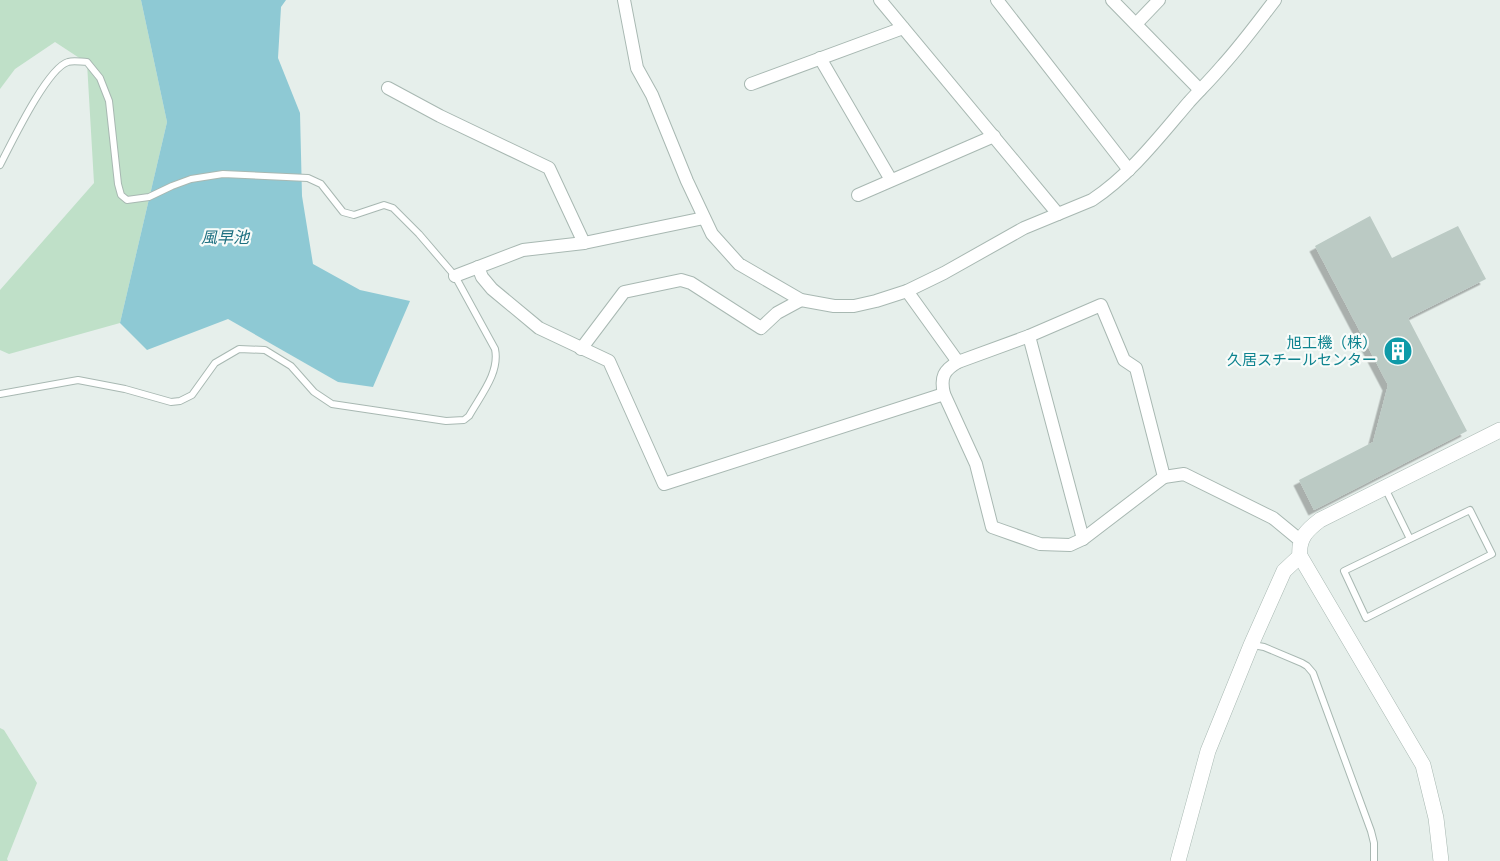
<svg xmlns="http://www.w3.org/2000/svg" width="1500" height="861" font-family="'Titillium Web','Noto Sans JP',sans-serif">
<defs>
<filter id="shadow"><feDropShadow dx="-5.5" dy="5.5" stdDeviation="0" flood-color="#0004"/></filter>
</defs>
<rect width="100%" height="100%" fill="#e6efeb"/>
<g fill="#bfe0c8">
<path d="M0,0H141L167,122L120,323L9,354L0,350V290L94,183L87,63L55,42L15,69L0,89Z"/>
<path d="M0,728L4,730L37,783L7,859L8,861H0Z"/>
</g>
<path fill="#8ec9d4" d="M141,0H286L281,7L278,58L300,113L302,196L313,264L360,290L410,301L373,387L338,382L228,319L147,350L120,323L167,122Z"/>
<path fill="#bbcac4" filter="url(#shadow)" d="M1370,216L1392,258L1458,226L1486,279L1408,318L1467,431L1314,510L1299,480L1373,442L1388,385L1315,246Z"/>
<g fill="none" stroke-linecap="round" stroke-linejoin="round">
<g stroke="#a8b8b2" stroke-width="8">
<g id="service">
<path d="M0,165C11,144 47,68 68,62C74,60 81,62 87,62L100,78L109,101L118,184L121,195L127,200L149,197L172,186L191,179L223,174L308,178L321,184L343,212L354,215L384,205L393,208L419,234L455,276L495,349C500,373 480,396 469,416L464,420L446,421L332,404L314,392L291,366L265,350L239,349L215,363L192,395L180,401L171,402L125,389L78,380L0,394"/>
<path d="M1385,488L1410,539L1470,510L1492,554L1366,618L1344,571L1410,539"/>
<path d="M1253,645L1264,647L1302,663L1307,666L1313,673L1371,831L1374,843V861"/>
</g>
</g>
<g stroke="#a8b8b2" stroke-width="14">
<g id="minor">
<path d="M624,0L637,68L652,95L687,181L712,234L739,264L801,300L834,306H854L876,301L907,291L944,273L1024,228L1092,200C1131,174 1159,137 1189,102C1200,90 1212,78 1223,65C1242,44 1258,22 1275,0"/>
<path d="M880,0L1058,214"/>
<path d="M997,0L1129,170"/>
<path d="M1112,0L1200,90"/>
<path d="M1136,24L1159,0"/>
<path d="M820,58L891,180"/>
<path d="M751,84L903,28"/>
<path d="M388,88L440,116L549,168L584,243"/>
<path d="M858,195L994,136"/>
<path d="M478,267L482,277L492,289L539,328L609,361L664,484L944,394"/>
<path d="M455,276L523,250L584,243L704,218"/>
<path d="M907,291L958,362"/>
<path d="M1101,305L1124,360L1136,368L1164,477L1083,539L1070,545L1040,544L992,527L976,464L944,394C940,377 944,370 958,362L1029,336Z"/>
<path d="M1029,336L1083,539"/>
<path d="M581,349L624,292L681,280L691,283L761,328L777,313L801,300"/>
<path d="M1164,477L1184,474L1273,518L1301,541"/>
</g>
</g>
<g stroke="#a8b8b2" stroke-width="16">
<g id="tertiary">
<path d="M1178,861L1208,751L1251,645L1284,571L1300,556"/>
<path d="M1441,861L1436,818L1423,765L1300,556C1298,538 1307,530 1320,520L1500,430"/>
</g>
</g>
<use href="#service" stroke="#fff" stroke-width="6"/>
<use href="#minor" stroke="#fff" stroke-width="12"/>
<use href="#tertiary" stroke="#fff" stroke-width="15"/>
</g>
<defs>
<g id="building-disc" transform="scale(1.5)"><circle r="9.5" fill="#0f9aa8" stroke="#f7fbf9"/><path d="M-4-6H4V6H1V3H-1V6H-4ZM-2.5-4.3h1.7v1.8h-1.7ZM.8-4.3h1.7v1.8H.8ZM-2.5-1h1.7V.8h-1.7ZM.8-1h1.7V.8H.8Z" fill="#fff"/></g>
</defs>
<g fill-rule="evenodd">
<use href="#building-disc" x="1398" y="351"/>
</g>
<g text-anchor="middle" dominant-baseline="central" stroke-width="4.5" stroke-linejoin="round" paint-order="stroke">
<g font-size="15" fill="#0d838f" stroke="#f7fbf9" text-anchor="end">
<text x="1377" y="342">旭工機（株）<tspan x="1377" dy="17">久居スチールセンター</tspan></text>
</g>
<g font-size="16" font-style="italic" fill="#1c6f80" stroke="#f7fbf9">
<text x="225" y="237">風早池</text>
</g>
</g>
</svg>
